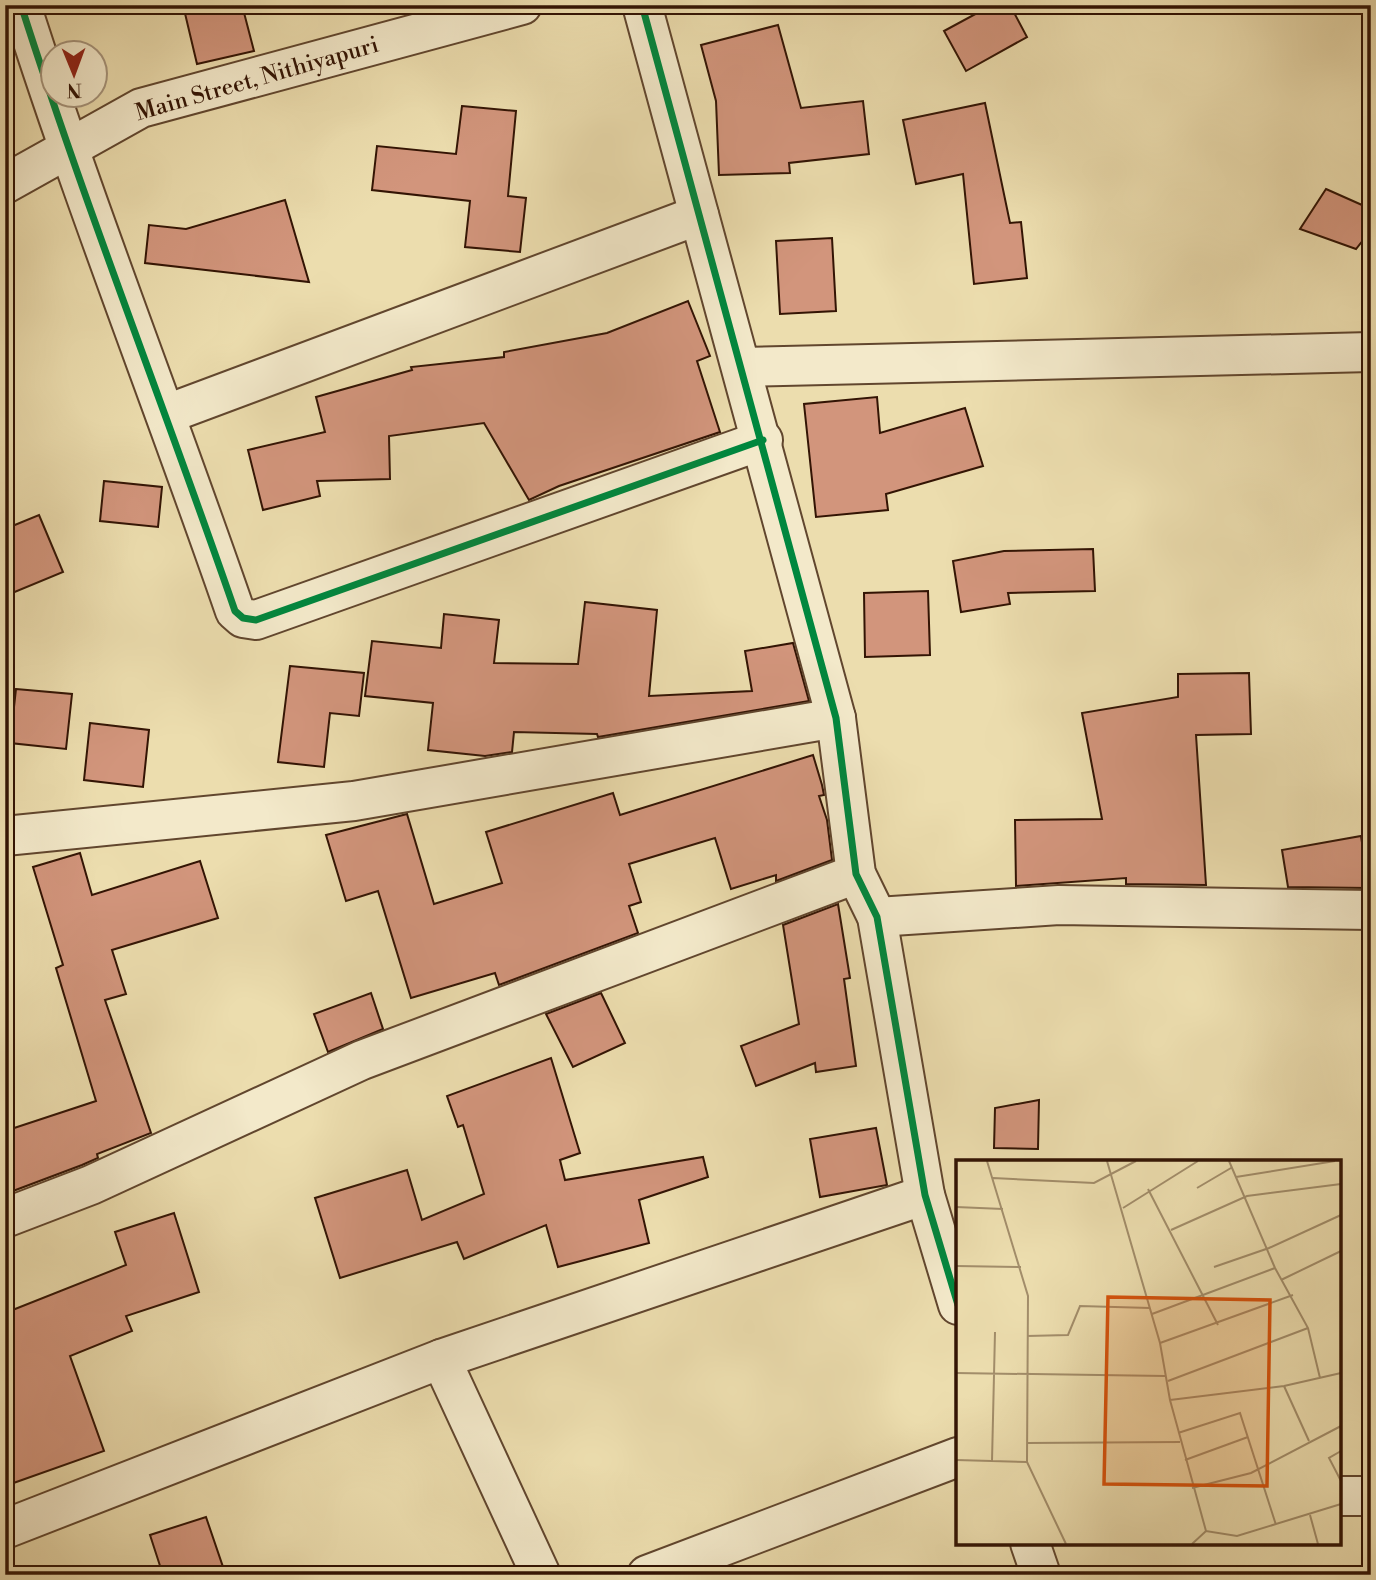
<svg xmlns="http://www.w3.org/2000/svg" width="1376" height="1580" font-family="'Libre Bodoni',serif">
<rect width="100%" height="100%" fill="#ecddae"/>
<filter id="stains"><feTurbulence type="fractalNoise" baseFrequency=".00286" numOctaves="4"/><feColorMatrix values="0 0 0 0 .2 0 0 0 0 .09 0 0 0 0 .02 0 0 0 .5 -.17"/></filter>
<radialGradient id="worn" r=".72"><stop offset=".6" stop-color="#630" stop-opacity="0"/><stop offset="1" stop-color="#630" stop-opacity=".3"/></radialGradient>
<g fill="#d2957c" stroke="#331404" stroke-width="2">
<path d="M183,5H242L254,51L197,64Z"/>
<path d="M992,5H1010L1027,37L966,71L944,31Z"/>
<path d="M778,25L801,108L863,101L869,154L789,163L790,173L719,175L716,101L701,45Z"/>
<path d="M985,103L1010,223L1021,222L1027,278L974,284L963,174L916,184L903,120Z"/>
<path d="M462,106L516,111L508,196L526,198L520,252L465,247L470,201L372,190L377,146L456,154Z"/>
<path d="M1326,189L1371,209V230L1356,249L1300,229Z"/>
<path d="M285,200L309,282L145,263L149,225L186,229Z"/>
<path d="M832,238L836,311L780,314L776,241Z"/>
<path d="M688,301L710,356L697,361L720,432L559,486L529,500L484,423L389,436L390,479L317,481L320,496L263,510L248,450L325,432L316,397L412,370L411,367L504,357V352L607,333Z"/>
<path d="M877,397L880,433L965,408L983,466L886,494L888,510L816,517L804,404Z"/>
<path d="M104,481L162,487L158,527L100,521Z"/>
<path d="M39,515L63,572L5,596V529Z"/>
<path d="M1093,549L1095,591L1008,593L1010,604L961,612L953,561L1004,551Z"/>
<path d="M928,591L930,655L865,657L864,593Z"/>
<path d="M585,602L657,610L649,696L752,691L745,651L793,643L809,701L598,737L597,734L514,732L512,752L485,756L428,750L433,703L365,696L372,641L441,648L444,614L499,620L494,663L578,664Z"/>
<path d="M290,666L364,673L359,716L330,713L324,767L278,762Z"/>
<path d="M1249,673L1251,734L1196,735L1206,885L1126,884V878L1016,886L1015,820L1102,819L1082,713L1178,697V674Z"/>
<path d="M16,689L72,694L66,749L10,743Z"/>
<path d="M90,723L149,730L143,787L84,780Z"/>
<path d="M813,755L822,785L824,795L819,796L827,820L832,860L776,881V875L731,889L715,838L629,864L641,902L629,906L638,933L499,985L495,973L411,998L378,891L346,901L326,835L407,814L434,904L502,883L486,832L613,793L620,815Z"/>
<path d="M1361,836L1369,888L1288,887L1282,850Z"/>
<path d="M80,853L92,895L200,861L218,918L112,950L126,994L105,1000L151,1133L97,1154L98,1158L82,1165L5,1194V1131L96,1101L56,968L63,965L33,867Z"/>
<path d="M838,904L850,978L844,979L856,1066L816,1072L815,1063L756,1086L741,1046L799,1024L783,925Z"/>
<path d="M371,993L383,1029L328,1052L314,1014Z"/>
<path d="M601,993L625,1043L573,1067L546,1014Z"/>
<path d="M551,1058L580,1153L560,1160L565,1180L703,1157L708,1177L639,1200L649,1243L558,1267L546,1225L464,1259L457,1242L340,1278L315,1198L407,1170L422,1220L484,1194L463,1125L458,1127L447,1096Z"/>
<path d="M1039,1100L1038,1149L994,1148L995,1108Z"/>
<path d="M876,1128L887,1185L820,1197L810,1139Z"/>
<path d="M174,1213L199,1292L126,1316L132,1331L70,1356L104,1451L5,1486V1313L126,1265L115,1232Z"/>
<path d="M206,1517L223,1567L200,1575H163L150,1535Z"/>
</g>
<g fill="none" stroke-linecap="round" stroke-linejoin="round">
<g stroke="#61462e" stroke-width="42">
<g id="minor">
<path d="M21,5C86,209 165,408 235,611L243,618L256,620L763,440"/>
<path d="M642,5L836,718L856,874L877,917L925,1195L958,1305"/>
<path d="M5,184L141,108L522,5"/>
<path d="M742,367L1371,352"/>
<path d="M167,414L699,215"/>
<path d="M5,836L354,801L836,718"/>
<path d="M877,917L1059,905L1371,910"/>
<path d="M5,1218L91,1185L362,1060L856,874"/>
<path d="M441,1359L541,1575"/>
<path d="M1339,1496H1371"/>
<path d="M5,1529L441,1359L925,1195"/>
<path d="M1030,1543L1041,1575"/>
<path d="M647,1575L958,1457"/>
</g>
</g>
<use href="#minor" stroke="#f3e9ca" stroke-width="38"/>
<g stroke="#f3e9ca" stroke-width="11">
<g id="cycleway">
<path d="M21,5C86,209 165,408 235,611L243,618L256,620L763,440"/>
<path d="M642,5L836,718L856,874L877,917L925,1195L958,1305"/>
</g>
</g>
<use href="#cycleway" stroke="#00873e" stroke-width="7"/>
</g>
<g text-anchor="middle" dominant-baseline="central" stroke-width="5" stroke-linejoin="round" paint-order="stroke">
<g font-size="23" fill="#331404" stroke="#f3e9ca">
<text transform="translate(257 79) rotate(-16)">Main Street, Nithiyapuri</text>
</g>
</g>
<g transform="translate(956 1160)">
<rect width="385" height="385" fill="#ecddae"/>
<path fill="none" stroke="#a28d6a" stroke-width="2" d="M31,1L72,136L71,302L110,384M151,1L204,183L214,240L250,371M273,1L319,108L352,168L364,218M280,17L379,1M37,18L138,23L180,1M241,28L275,8M192,29L262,165M0,47L47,49M167,48L242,1M215,70L291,36L385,24M0,106L65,107M258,107L313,88L385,55M325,120L385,91M196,154L319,108M71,176L112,175L124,146L194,148M204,183L337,135M0,213L209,216M212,221L352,168M328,226L353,281M214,240L328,226L385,213M222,273L284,253L320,365M71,283L224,282M385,291L373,298L385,321M0,300L71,302M229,300L292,277M36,301L39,172M236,328L295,313L385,266M354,355L362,384M236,384L250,371L281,376L385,344"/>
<path fill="#d6520b" fill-opacity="0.15" stroke="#d6520b" stroke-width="3.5" d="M152,137L314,140L311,326L148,324Z"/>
<rect width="385" height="385" fill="none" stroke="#331404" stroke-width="3.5"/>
</g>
<rect width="1376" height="1580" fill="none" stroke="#ecddae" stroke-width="28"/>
<rect x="7" y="7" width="1362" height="1566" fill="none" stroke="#331404" stroke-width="3.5"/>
<rect x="14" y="14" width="1348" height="1552" fill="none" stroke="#331404" stroke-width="2"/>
<g transform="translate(74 74) rotate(179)"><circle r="33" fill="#f3e9ca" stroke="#a6947b" stroke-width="2"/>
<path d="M0-5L12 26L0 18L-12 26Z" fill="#8f2418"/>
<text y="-10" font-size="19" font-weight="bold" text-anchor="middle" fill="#331404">N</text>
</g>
<rect width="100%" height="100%" filter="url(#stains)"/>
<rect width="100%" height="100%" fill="url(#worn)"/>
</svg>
